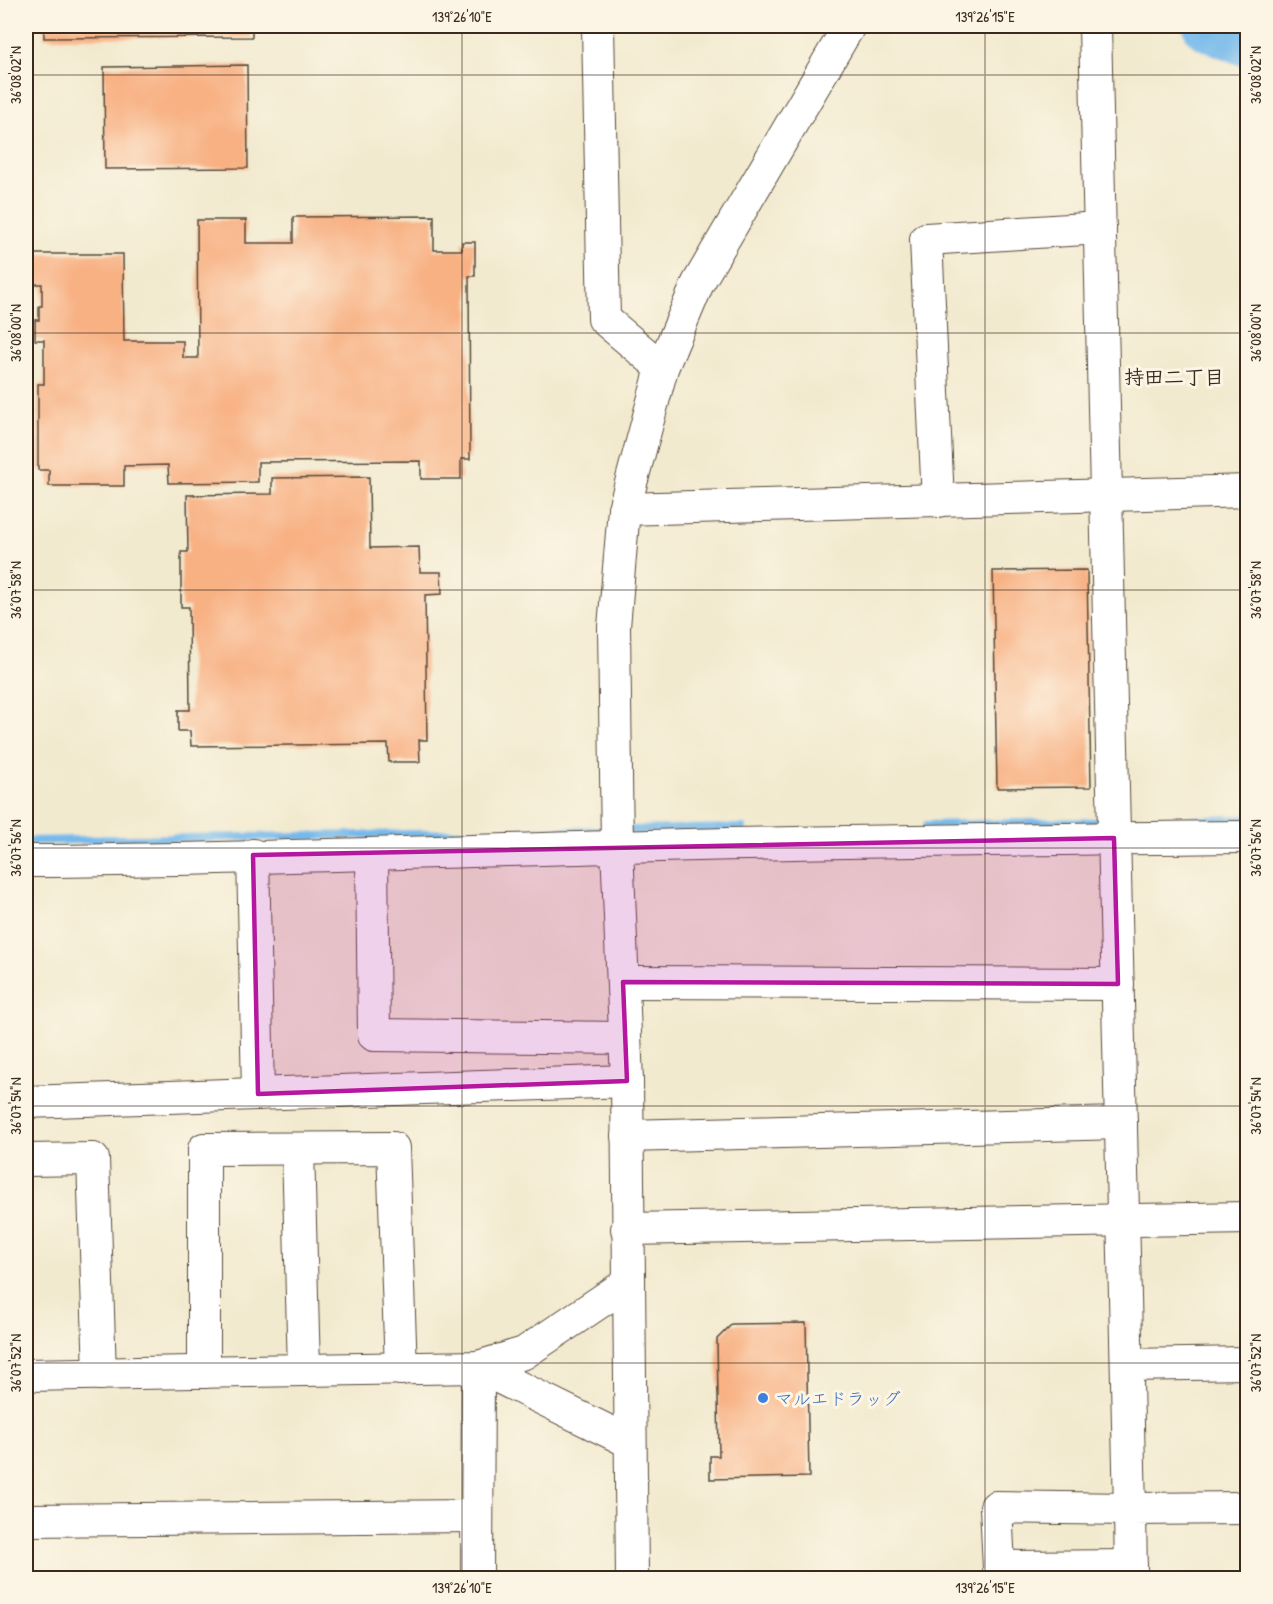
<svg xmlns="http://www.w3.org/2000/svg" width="1273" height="1604" font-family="'Patrick Hand','Klee One',sans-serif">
<rect width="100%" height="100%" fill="#fcf5e5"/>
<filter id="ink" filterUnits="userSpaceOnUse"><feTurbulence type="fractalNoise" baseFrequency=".0167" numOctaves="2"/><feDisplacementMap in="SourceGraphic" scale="12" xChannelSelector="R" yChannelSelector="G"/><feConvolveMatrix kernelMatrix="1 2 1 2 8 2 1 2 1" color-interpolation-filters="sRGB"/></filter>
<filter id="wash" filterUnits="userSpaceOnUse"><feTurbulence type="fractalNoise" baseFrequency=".008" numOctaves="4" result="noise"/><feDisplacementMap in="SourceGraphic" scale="24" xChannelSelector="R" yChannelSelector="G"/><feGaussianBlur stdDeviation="1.35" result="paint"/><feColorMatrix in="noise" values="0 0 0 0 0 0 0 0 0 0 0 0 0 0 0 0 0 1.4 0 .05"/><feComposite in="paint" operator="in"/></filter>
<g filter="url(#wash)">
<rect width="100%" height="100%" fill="#f2eacf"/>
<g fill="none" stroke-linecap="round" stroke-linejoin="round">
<g stroke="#75b9eb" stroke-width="8">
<path d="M927,825L1248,819"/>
<path d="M26,841L743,828"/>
</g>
<path stroke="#75b9eb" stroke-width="50" d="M1208,26L1248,42"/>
</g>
<g id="blocks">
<g fill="#f8b183">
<path d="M44,26H252V37L44,38Z"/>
<path d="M247,65L248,168L105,169L104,67Z"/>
<path d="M434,216V250H462V242H475V276H469L470,459H461V479H421V461L258,462V482L169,483L168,465L124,466V486H49V470H38V384H44V340H35V320H39V306H42V284H26V254H123L124,341H183V358H198L197,220H246V243H293V217Z"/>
<path d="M369,477L370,548L419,547L420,572H441L442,594L425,595L427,740H419L420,762H389L388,744L191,746L190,731H178V710H190L189,607H181V552H188L187,495L272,494V478Z"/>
<path d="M1087,570L1091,787L997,788L993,571Z"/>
<path d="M806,1323L809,1477L710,1479V1456H719L717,1339L732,1324Z"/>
</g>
</g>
</g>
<g filter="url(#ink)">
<use href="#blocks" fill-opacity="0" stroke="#564739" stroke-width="1.5"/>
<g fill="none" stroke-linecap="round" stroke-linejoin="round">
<g stroke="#564739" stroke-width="34">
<g id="minor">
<path d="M598,26L604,319L662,368"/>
<path d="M1095,26L1130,1509L996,1507L999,1567L1131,1566"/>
<path d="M938,501L926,239L1100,228"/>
<path d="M624,509L1248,491"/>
<path d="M253,855L258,1094"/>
<path d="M372,855L374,1035L625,1038"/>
<path d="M26,861C222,860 418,852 615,847C826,841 1037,839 1248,837"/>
<path d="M623,982L1118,984"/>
<path d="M26,1102L627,1081"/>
<path d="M627,1136L1121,1123"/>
<path d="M298,1149L304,1370"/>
<path d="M26,1160L93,1159L100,1374"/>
<path d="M627,1229L1248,1218"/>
<path d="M1127,1365L1248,1363"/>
<path d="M204,1372V1149L393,1148L401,1369"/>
<path d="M26,1375L478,1367L524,1353L628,1283"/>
<path d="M26,1520L477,1516"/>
<path d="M477,1578L478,1367L630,1442"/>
<path d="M632,1578L627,1081L617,847L614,627L624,509L662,368L698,283L849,26"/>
<path d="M1131,1578L1130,1509L1248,1508"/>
</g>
</g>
<use href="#minor" stroke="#fff" stroke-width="32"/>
</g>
</g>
<path fill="#b5179e" fill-opacity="0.2" stroke="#b5179e" stroke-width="4.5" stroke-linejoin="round" d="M1114,838L1118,984L623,982L627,1081L258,1094L253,855Z"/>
<path fill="none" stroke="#3b2a1e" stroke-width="1.5" stroke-opacity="0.45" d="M462,26V1578M985,26V1578M26,75H1248M26,333H1248M26,590H1248M26,848H1248M26,1106H1248M26,1363H1248"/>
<circle fill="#3f7fe0" stroke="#fcf5e5" stroke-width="2" cx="763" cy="1398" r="6"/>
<g text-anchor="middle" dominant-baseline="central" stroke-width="6" stroke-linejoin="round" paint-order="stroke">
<g font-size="18" fill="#366cbe" stroke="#fcf5e5" text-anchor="start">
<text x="775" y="1398">マルエドラッグ</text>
</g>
<g font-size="20" font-weight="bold" fill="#3b2a1e" stroke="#fcf5e5">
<text x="1174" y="376">持田二丁目</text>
</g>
</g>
<rect width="1273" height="1604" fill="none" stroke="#fcf5e5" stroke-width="66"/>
<rect x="33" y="33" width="1207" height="1538" fill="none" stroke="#3b2a1e" stroke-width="2"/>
<g font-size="15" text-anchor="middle" fill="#3b2a1e">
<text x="462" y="22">139°26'10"E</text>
<text x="985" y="22">139°26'15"E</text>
<text transform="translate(16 75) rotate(-90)" y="5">36°08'02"N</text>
<text transform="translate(1256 75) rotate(-90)" y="5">36°08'02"N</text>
<text transform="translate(16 333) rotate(-90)" y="5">36°08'00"N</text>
<text transform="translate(1256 333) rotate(-90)" y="5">36°08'00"N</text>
<text transform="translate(16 590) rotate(-90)" y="5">36°07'58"N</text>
<text transform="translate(1256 590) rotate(-90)" y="5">36°07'58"N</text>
<text transform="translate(16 848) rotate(-90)" y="5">36°07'56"N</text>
<text transform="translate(1256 848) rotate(-90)" y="5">36°07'56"N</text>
<text transform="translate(16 1106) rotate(-90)" y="5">36°07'54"N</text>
<text transform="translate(1256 1106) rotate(-90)" y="5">36°07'54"N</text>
<text transform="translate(16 1363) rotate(-90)" y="5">36°07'52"N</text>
<text transform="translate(1256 1363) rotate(-90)" y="5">36°07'52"N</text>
<text x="462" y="1593">139°26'10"E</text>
<text x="985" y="1593">139°26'15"E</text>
</g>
</svg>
